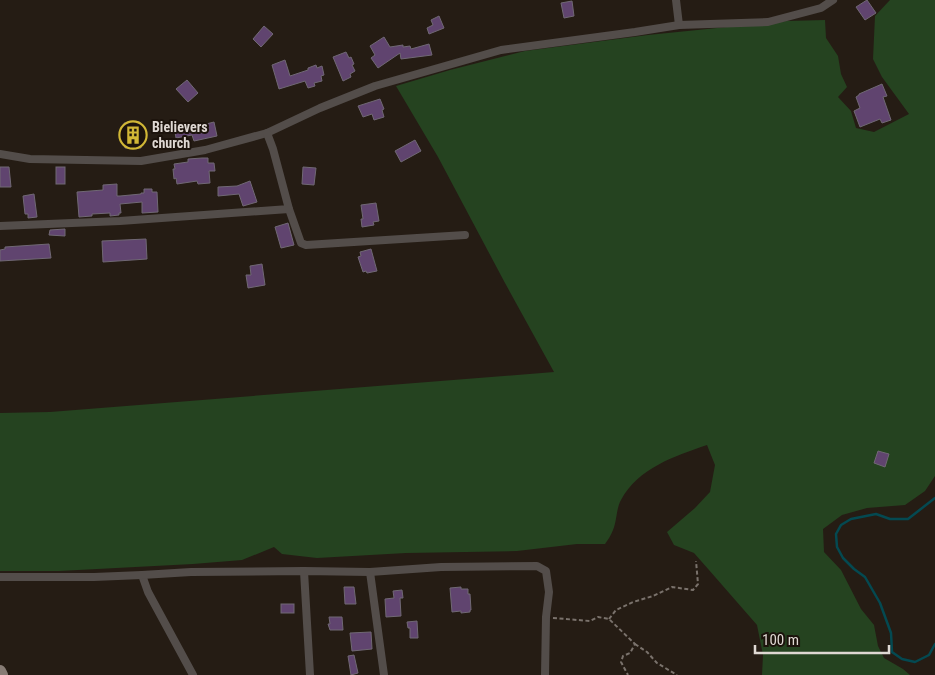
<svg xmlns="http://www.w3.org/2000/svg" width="935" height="675" font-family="'Roboto Condensed',sans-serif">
<rect width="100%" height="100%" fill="#251c14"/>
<path fill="#254320" d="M890,0H935V476L925,491L905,505L867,508L842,515L823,529L824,552L841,570L861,609L874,625L878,646L884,658L903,669L910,675H762L763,655L757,625L709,570L694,553L674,545L667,532L695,508L710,492L715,465L707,445C675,456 638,468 621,500C616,509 617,521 613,530C611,535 608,540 605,544H577L517,551L406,553L317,558L282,554L274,547L242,560L193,564L59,571H0V413L50,412L554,372L505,283L438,157L396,86L450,70L525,51L648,35L787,21L825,20L826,38L838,56L841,74L847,87L838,97L851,111L856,128L874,132L909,114L882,77L873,59L875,16Z"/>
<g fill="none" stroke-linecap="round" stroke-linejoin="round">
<path stroke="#044951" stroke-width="2.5" d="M935,498L908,519H890L876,514L851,519L841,525L836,534L837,547L843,558L854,569L865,577L880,603L891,633L892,652L902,659L915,662L929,655L935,644"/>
</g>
<g fill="#60446f" stroke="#706874">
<path d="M867,0L876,13L865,20L856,7Z"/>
<path d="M572,1L574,16L564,18L561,3Z"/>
<path d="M439,16L444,28L429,34L427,28L433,25L431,20Z"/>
<path d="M264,26L273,34L261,47L253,39Z"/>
<path d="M384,37L390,47L403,45V47L410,46L411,49L429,44L432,55L401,59L400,53L378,68L371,58L375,55L370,46Z"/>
<path d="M346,52L349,58L351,57L354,64L352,65L355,71L350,74L351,77L343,81L333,57Z"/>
<path d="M285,60L290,76L308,70V68L316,65L317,68L322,66L324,75L321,76L322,81L314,83L315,86L308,88L305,81L279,89L272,65Z"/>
<path d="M187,80L198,93L188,102L176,89Z"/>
<path d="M882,84L887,96L883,97L891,120L882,123L880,119L860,127L854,111L860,108L856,97L859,95V94Z"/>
<path d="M380,99L384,109L382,110L384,117L374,120L372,114L363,117L358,106Z"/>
<path d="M140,122L141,148H125L124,123Z"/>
<path d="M214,122L217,136L194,141L192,135L176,138L175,132Z"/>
<path d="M415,140L421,151L401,162L395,151Z"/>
<path d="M202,158H208V163H214L215,171H209L210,183L198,184L197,181L177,184L176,178L174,179L173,169H175L174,164L188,162V159Z"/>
<path d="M0,167H9L11,187H0Z"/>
<rect x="56" y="167" width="9" height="17"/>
<path d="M303,167L316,168L314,185L302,184Z"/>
<path d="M250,181L257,202L243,206L239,194L218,196V187L237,186Z"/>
<path d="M117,184V196H120L141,194V193H144V189H152V192H157L158,212L142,213V202L120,204L121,213H119V215L110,216V213L92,214V216L79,217L77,192L103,190V185Z"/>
<path d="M34,194L37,217L28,218V214H25L23,196Z"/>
<path d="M376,203L379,221L373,222L374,225L362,227L361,219H363L361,205Z"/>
<path d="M288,223L294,245L281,248L275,227Z"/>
<path d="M65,229V236L49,235L50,230Z"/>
<path d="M146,239L147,259L103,262L102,241Z"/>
<path d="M49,244L51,258L0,261V250L5,249V247Z"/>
<path d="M371,249L377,271L367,273L366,271L363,272L358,257L361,256L360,252Z"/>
<path d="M262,264L265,285L248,288L246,275H251L250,266Z"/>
<path d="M878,451L889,454L885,467L874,463Z"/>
<path d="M344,587H354L356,604H345Z"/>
<path d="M461,587V589H468V594H470L471,610H470V612L461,613V611L452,612L450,588Z"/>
<path d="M402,590L403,598H400L401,616L386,617L385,599L394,598L393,591Z"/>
<rect x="281" y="604" width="13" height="9"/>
<path d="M329,617H342L343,630H330L328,624H330Z"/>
<path d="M417,621L418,638H410V628H408L407,622Z"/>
<path d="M371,632L372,649L352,651L350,633Z"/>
<path d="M354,655L358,673L351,675L348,656Z"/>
</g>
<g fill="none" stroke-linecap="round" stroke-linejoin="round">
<g stroke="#7a726c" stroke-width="2" stroke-dasharray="4 2.5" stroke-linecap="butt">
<path d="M553,618L590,621L598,617L609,619L635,644L630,653L623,656L621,662L628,675"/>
<path d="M609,619L616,610L633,602L653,596L672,587L693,590L698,584L696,561"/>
<path d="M635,644L647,652L657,663L677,675"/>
</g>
<g stroke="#534d4a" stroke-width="8">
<path d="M676,0L679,25"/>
<path d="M0,154L30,159L141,161L205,150L267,133L320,108L375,86L501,50L635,32L679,25L768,22L821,8L833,0"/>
<path d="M289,209L301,243L306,245L465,235"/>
<path d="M0,226L120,221L289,209L273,149L267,133"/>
<path d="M304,571L310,675"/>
<path d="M370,572L384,675"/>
<path d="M142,575L148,592L193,675"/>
<path d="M0,577H94L142,575L191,572L304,571L370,572L441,567L537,566L546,571L549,592L546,617L545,675"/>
</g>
<path stroke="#877c75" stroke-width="12" d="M0,671L2,675"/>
</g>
<defs>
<g id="building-ring" transform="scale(1.4375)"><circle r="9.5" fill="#1c130c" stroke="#d1b736" stroke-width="1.5"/><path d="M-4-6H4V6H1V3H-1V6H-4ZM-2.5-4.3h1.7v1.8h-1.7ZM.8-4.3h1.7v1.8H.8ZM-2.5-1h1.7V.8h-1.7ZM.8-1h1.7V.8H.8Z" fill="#d1b736"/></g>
</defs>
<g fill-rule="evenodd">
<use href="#building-ring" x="133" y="135"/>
</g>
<g text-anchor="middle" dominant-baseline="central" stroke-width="4" stroke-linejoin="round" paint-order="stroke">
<g font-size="14" font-weight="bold" fill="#dfd8d3" stroke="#1c130c" text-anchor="start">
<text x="152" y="127">Bielievers<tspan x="152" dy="16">church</tspan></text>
</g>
</g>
<path d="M755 645v8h134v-8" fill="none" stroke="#dfd8d3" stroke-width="2.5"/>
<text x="762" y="645" font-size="15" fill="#dfd8d3" stroke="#1c130c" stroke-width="4" paint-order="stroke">100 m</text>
</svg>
